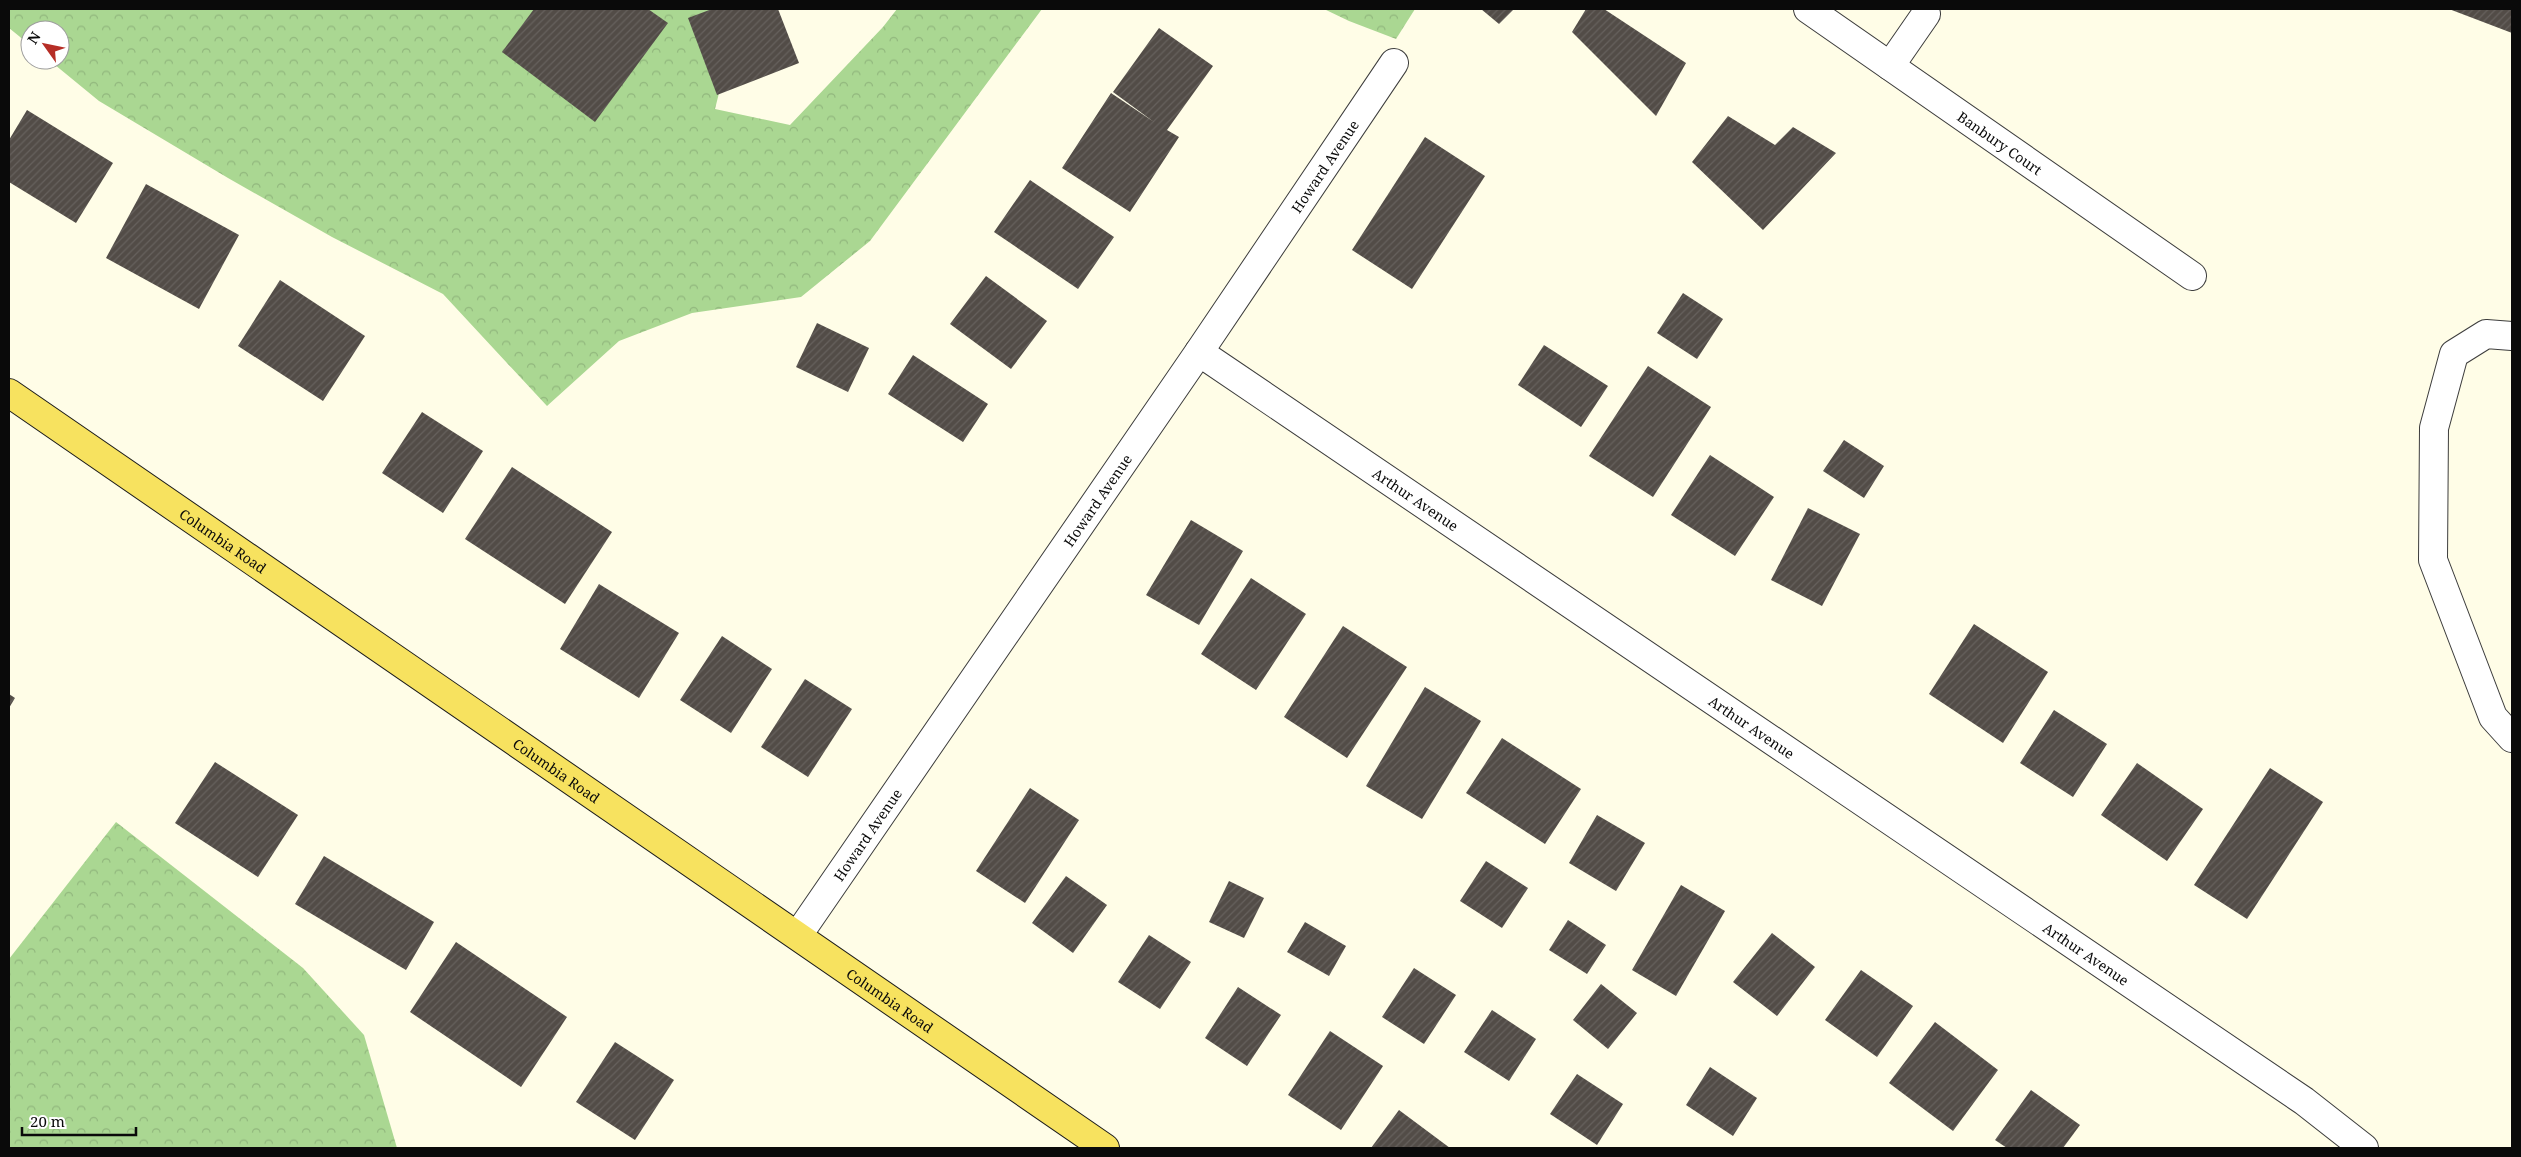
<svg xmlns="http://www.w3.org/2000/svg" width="2521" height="1157" font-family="'Noto Serif',serif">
<defs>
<pattern id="forest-crowns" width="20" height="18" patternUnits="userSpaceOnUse" patternTransform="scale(1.25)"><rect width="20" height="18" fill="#aad792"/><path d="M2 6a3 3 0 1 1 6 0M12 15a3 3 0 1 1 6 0" fill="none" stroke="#91b77d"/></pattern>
<pattern id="building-hatch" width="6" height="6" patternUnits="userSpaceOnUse" patternTransform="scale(1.25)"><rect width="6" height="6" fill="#524c47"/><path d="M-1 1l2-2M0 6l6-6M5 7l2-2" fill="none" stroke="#66615d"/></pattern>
</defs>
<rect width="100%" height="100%" fill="#fffde7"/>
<g fill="url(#forest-crowns)">
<path d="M9,9H740L715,109L790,125L883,27L897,9H1042L870,241L801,297L692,313L619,341L547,406L443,294L332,237L228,178L99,101L49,60H60V30H30V45L9,28Z"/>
<path d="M1324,9H1415L1396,39L1349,21Z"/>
<path d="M116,822L303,968L364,1035L397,1148H9V959Z"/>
</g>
<g fill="url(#building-hatch)">
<path d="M534,9H648L668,23L595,122L502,52Z"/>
<path d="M712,9H778L799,63L717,95L688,18Z"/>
<path d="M1481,9H1514L1499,24Z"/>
<path d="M1586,9H1604L1686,63L1656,116L1572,32Z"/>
<path d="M2449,9H2512V33Z"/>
<path d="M1159,28L1213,66L1167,130L1179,137L1130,212L1062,168L1111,93L1154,122L1113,92Z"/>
<path d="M27,110L113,163L76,223L9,182V140Z"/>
<path d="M1728,116L1775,145L1793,127L1836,153L1763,230L1692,162Z"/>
<path d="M1425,137L1485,176L1412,289L1352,250Z"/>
<path d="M1030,180L1114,237L1078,289L994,232Z"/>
<path d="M146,184L239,235L199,309L106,258Z"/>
<path d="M986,276L1047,321L1011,369L950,324Z"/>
<path d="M280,280L365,336L323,401L238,346Z"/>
<path d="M1683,293L1723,319L1697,359L1657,333Z"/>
<path d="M817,323L869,348L848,392L796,367Z"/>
<path d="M1544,345L1608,386L1581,427L1518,385Z"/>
<path d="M913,355L988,404L963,442L888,394Z"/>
<path d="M1648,366L1711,407L1653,497L1589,456Z"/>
<path d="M422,412L483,451L443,513L382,473Z"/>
<path d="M1844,440L1884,466L1864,498L1823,471Z"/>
<path d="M1710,455L1774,497L1735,556L1671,515Z"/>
<path d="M512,467L612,532L565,604L465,539Z"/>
<path d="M1808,508L1860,534L1822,606L1771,580Z"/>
<path d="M1191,520L1243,551L1199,625L1146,595Z"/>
<path d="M1251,578L1306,614L1256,690L1201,654Z"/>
<path d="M599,584L679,633L639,698L560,649Z"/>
<path d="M1974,624L2048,672L2003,743L1929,694Z"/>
<path d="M1343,626L1407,667L1347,758L1284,717Z"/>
<path d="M722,636L772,669L731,733L680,700Z"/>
<path d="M805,679L852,709L808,777L761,747Z"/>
<path d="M1425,687L1481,721L1422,819L1366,786Z"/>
<path d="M9,694L15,698L9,708Z"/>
<path d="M2054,710L2107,744L2073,797L2020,763Z"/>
<path d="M1502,738L1581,789L1545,844L1466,793Z"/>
<path d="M215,762L298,815L258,877L175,823Z"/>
<path d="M2137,763L2203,809L2167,861L2101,815Z"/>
<path d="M2270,768L2323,802L2247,919L2194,885Z"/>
<path d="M1030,788L1079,820L1025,903L976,871Z"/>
<path d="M1597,815L1645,843L1616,891L1569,863Z"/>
<path d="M324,856L434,922L406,970L295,904Z"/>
<path d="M1486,861L1528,888L1502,928L1460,901Z"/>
<path d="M1066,876L1107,905L1073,953L1032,923Z"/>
<path d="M1229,881L1264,898L1244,938L1209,922Z"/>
<path d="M1681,885L1725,911L1676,996L1632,970Z"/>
<path d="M1568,920L1606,945L1587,974L1549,950Z"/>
<path d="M1305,922L1346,946L1329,976L1287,952Z"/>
<path d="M1772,933L1815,967L1777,1016L1733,982Z"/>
<path d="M1149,935L1191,962L1160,1009L1118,982Z"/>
<path d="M456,942L567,1017L521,1087L410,1012Z"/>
<path d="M1414,968L1456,995L1424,1044L1382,1017Z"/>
<path d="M1861,970L1913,1006L1877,1057L1825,1020Z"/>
<path d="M1601,984L1637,1013L1608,1049L1573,1020Z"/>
<path d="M1238,987L1281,1015L1247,1066L1205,1038Z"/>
<path d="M1492,1010L1536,1039L1509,1081L1464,1052Z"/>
<path d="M1935,1022L1998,1070L1953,1131L1889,1083Z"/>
<path d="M1330,1031L1383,1066L1341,1130L1288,1095Z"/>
<path d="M615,1042L674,1080L635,1140L576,1102Z"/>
<path d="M1710,1067L1757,1098L1733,1136L1686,1105Z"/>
<path d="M1577,1074L1623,1104L1597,1145L1550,1114Z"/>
<path d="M2031,1090L2080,1125L2063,1148H2007L1995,1140Z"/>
<path d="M1399,1110L1450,1148H1371Z"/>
</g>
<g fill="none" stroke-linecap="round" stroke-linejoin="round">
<g stroke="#3d3d3d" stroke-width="30">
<g id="minor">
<path id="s1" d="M1808,9L2192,276"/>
<path d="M1890,66L1926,14"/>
<path d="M2512,336L2486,334L2454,354L2434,428L2433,560L2493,717L2512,738"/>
<path id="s2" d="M1199,352L2304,1101L2364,1148"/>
<path id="s3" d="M798,935L1199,352L1394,63"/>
</g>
</g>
<g stroke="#1b1b1b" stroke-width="30">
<g id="major">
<path id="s4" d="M9,393L1105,1148"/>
</g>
</g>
<use href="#minor" stroke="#fff" stroke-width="28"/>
<use href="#major" stroke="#f7e25f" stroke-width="28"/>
</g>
<g text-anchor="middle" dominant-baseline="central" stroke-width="5" stroke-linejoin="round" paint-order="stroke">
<g font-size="14" fill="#0a0a0a" stroke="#fff">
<text stroke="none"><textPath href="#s1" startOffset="234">Banbury Court</textPath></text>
<text stroke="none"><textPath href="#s3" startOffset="932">Howard Avenue</textPath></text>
<text stroke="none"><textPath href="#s2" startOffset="262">Arthur Avenue</textPath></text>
<text stroke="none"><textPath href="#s3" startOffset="528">Howard Avenue</textPath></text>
<text stroke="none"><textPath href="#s4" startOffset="260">Columbia Road</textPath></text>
<text stroke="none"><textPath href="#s2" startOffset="668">Arthur Avenue</textPath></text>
<text stroke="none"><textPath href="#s4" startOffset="665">Columbia Road</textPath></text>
<text stroke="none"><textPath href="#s3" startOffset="122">Howard Avenue</textPath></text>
<text stroke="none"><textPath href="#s2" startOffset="1072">Arthur Avenue</textPath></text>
<text stroke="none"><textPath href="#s4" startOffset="1070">Columbia Road</textPath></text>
</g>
</g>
<rect width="2521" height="1157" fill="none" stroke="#0a0a0a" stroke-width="20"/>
<g transform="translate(45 45) rotate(303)"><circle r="24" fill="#ffffff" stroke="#9d9d9d"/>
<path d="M0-4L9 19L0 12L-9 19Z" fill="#b62e26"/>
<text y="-8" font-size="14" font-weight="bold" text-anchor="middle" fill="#0a0a0a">N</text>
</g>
<path d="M22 1127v8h114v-8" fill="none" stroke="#0a0a0a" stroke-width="2.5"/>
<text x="30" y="1127" font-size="15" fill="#0a0a0a" stroke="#ffffff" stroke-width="4" paint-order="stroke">20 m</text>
</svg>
